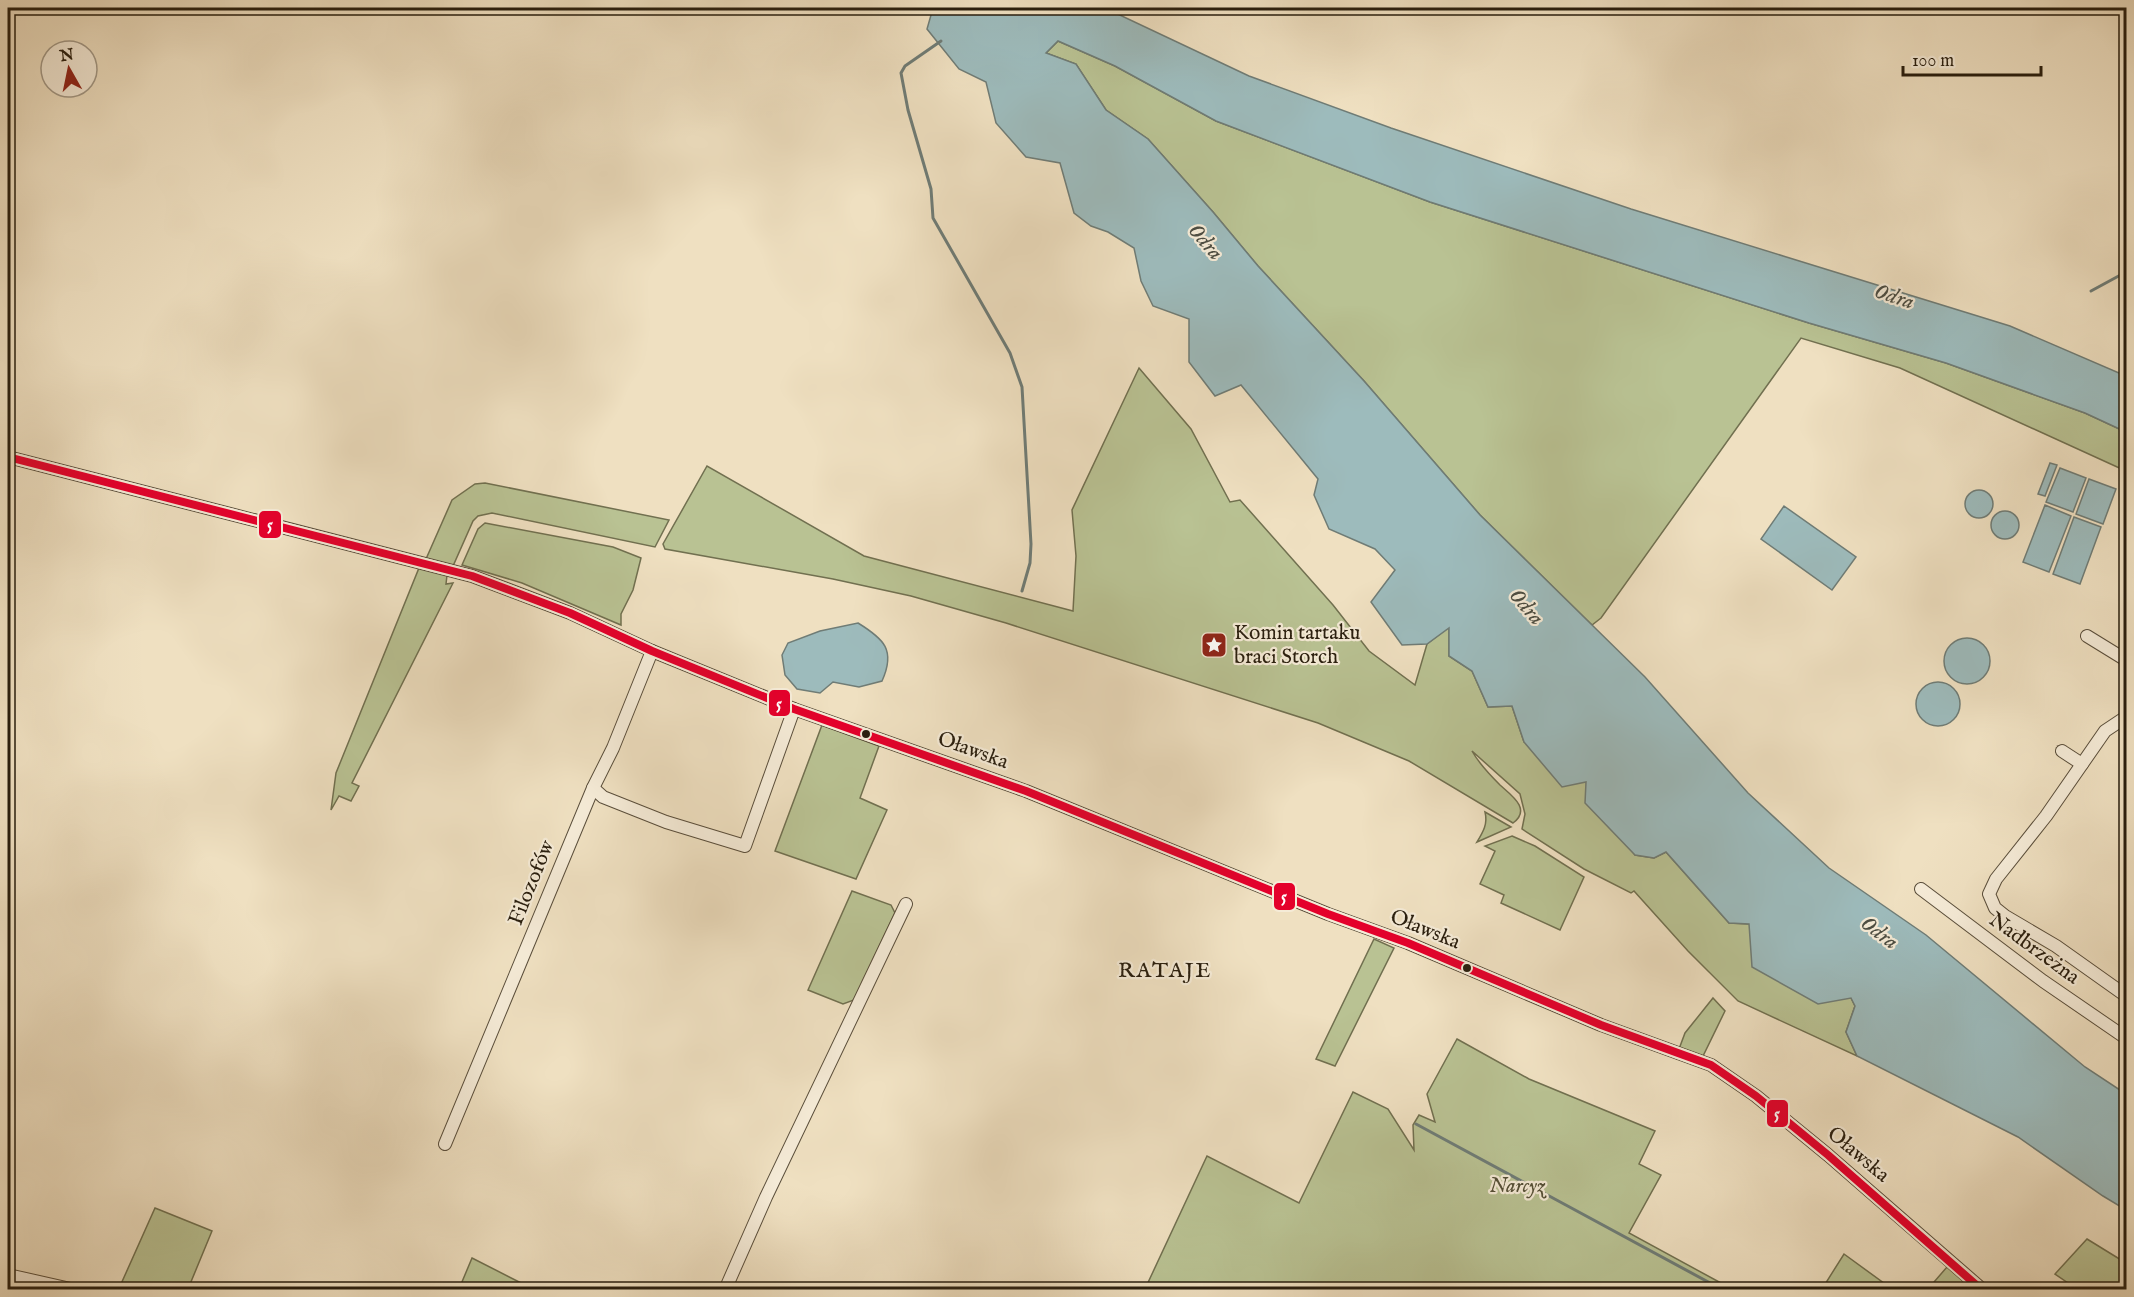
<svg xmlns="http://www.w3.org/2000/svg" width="2134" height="1297" font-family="'IM FELL English',serif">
<rect width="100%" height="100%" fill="#efe0c1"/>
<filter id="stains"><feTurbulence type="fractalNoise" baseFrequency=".00333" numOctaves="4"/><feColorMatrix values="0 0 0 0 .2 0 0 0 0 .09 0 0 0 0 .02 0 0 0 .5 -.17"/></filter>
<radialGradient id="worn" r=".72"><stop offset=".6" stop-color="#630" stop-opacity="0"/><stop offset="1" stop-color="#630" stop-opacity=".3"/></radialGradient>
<g fill="#b9c293" stroke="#717050" stroke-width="1.5">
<path d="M1058,41L1115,66L1216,121L1430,202L1809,323L1946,363L2085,413L2126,432V471L1900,368L1801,338L1601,618L1592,625L1480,515L1364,381L1258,266L1213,212L1148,139L1106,110L1076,64L1046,53Z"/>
<path d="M1139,368L1191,429L1230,502L1240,500L1333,605L1369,651L1415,685L1427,644L1449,627V656L1472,671L1488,707L1512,706L1524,742L1586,782L1635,855L1654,858L1666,852L1729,923L1749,924L1851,998L1855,1006L1846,1032L1857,1056L1738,1001L1688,951L1634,891L1631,893L1584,869L1522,829L1525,814L1520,794L1472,751C1478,762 1491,776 1500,785C1511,795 1532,809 1513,823L1409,761L1318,723L1006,623L911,596L833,579L665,549L663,544L707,466L864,556L1073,611L1076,556L1072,510Z"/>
<path d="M485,483L669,520L655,547L492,513L478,516L473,521L453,566L426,559L452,500L475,484Z"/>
<path d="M485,523L613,547L641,558L633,590L621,614V625L522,583L462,565L478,529Z"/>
<path d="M419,568L447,575L446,584L453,583L352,783L359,786L351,801L339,796L331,810L336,773Z"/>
<path d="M822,725L879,746L860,798L887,810L856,879L775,851Z"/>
<path d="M1485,812L1511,827L1477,842C1483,832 1488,824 1485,812Z"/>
<path d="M1512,836L1535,846L1584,877L1560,930L1501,903L1504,895L1480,884L1495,851L1485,846Z"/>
<path d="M852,891L891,905L895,913L854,1000L843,1004L808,990Z"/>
<path d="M1374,939L1394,948L1335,1066L1316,1059Z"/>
<path d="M1713,998L1725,1011L1703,1056L1679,1049L1685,1033Z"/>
<path d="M1457,1039L1529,1079L1655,1131L1639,1164L1661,1175L1629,1233L1732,1289H1145L1207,1156L1299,1203L1353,1092L1388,1109L1414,1150L1413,1125L1419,1115L1435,1122L1427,1094Z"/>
<path d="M155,1208L212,1231L188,1289H144L121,1284Z"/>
<path d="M2087,1239L2126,1263V1289H2077L2055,1274Z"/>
<path d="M1844,1254L1892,1289H1822Z"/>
<path d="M472,1258L533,1289H459Z"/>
<path d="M1947,1267L1972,1289H1928Z"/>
</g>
<g fill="#9dbbbc" stroke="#6f7c76" stroke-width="1.5">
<path d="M933,8H1105L1249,76L1391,128L1631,209L2010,326L2126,376V432L2085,413L1946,363L1809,323L1430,202L1216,121L1115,66L1058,41L1046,53L1076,64L1106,110L1148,139L1213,212L1258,266L1364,381L1480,515L1645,677L1748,793L1829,868L1926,935L2085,1067L2126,1094V1210L2103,1196L2018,1137L1857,1056L1846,1032L1855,1006L1851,998L1818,1004L1752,967L1749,924L1729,923L1666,852L1654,858L1635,855L1585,803L1586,782L1562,787L1524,742L1512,706L1488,707L1472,671L1449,656V628L1427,644L1402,645L1371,602L1395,570L1375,549L1329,529L1314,495L1318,479L1241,385L1215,396L1189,362V319L1153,306L1141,281L1134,248L1108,232L1091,226L1074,213L1060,163L1026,157L996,123L986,82L959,69L927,29Z"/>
<path d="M2050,463L2057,465L2045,496L2038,494Z"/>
<path d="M2060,468L2086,478L2073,512L2046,502Z"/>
<path d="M2089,479L2116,489L2103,524L2076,514Z"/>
<circle cx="1979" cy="504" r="14"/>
<path d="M2045,505L2071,516L2049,572L2023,562Z"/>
<path d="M1784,506L1856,557L1832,590L1761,539Z"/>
<circle cx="2005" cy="525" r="14"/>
<path d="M2074,517L2101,527L2080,584L2053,574Z"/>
<path d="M858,623C884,639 896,650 882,681L859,687L833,682L820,693L797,689L785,675L782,655L788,643L820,631Z"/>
<circle cx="1967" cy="661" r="23"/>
<circle cx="1938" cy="704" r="22"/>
</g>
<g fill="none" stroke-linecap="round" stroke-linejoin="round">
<g stroke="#6f7c76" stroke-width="3">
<path d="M941,41L905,66L901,73L908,110L931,189L933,218L1010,353L1022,387L1031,544L1030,563L1022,591"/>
<path d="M2091,291L2126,272"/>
<path d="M1416,1124L1723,1290"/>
</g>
<g stroke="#5a4e3b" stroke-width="14">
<g id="minor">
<path d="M8,457L472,576L570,613L652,651L794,709L1026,791L1328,914L1408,943L1601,1025L1711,1065L1756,1096L1828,1155L1983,1290"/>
<path d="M2087,636L2126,660"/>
<path d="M2062,751L2082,764"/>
<path d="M593,788L603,797L666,822L745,846L794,709"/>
<path d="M1921,889L2043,981L2126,1038"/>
<path d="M2125,995L2056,946L2005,916L1995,908L1989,894L1996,879L2046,816L2105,731L2126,717"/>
<path d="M445,1144L593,788L613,748L652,651"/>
<path d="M8,1275L75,1290"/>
<path d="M725,1290L766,1197L906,904"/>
</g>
</g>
<use href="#minor" stroke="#f5ebd7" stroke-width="12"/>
<g stroke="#f5ebd7" stroke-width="12">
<path id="bus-1" d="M8,457L472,576L570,613L652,651L794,709L1026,791L1328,914L1408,943L1601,1025L1711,1065L1756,1096L1828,1155L1982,1290"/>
</g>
<use href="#bus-1" stroke="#e4002b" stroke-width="8"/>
</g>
<defs>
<g id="sight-square" transform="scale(1.35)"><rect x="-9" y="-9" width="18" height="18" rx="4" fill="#8f2418" stroke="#f5ebd7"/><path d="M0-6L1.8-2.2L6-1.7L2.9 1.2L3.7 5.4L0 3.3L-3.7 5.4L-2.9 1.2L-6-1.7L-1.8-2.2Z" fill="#fff"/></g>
</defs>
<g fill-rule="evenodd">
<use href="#sight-square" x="1214" y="645"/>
</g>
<g fill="#291e0e" stroke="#f5ebd7" stroke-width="2">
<circle cx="866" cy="734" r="5"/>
<circle cx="1467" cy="968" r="5"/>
</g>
<g text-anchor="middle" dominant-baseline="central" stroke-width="4.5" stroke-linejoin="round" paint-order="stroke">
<g font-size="21" fill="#291e0e" stroke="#f5ebd7" text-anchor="start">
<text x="1234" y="633">Komin tartaku<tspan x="1234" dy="24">braci Storch</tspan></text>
</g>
<g font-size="21" fill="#291e0e" stroke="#f5ebd7">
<text transform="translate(973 751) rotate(20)">Oławska</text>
<text transform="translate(532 883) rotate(-68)">Filozofów</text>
<text transform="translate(1425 930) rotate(22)">Oławska</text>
<text transform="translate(2034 949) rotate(36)">Nadbrzeżna</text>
<text transform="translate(1858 1155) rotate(40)">Oławska</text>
</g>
<g font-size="21" font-style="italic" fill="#544f36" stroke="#f5ebd7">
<text x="1517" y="1186">Narcyz</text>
</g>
<g font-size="22" font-style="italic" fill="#4c4d42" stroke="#f5ebd7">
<text transform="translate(1205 242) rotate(49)">Odra</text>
<text transform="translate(1894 297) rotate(18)">Odra</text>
<text transform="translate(1526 607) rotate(49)">Odra</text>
<text transform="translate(1879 933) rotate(37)">Odra</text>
</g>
<g font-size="22" letter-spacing="1.5" fill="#291e0e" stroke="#f5ebd7">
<text x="1165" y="971">RATAJE</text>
</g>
</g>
<g stroke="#f5ebd7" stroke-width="2">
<rect x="258" y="510" width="24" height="29" rx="6" fill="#e4002b"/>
<rect x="768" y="689" width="23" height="28" rx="6" fill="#e4002b"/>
<rect x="1273" y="882" width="23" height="29" rx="6" fill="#e4002b"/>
<rect x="1766" y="1099" width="23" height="29" rx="6" fill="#e4002b"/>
</g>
<g font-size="16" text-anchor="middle" font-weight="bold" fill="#fff">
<text x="270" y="530">5</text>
<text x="779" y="709">5</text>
<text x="1284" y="902">5</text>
<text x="1777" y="1119">5</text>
</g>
<rect width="2134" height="1297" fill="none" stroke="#efe0c1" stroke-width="30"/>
<rect x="9" y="9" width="2116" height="1279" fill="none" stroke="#291e0e" stroke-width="3"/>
<rect x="15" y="15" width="2104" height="1267" fill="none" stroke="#291e0e" stroke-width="1.5"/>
<g transform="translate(69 69) rotate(351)"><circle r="28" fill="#f5ebd7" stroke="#a39987" stroke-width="1.5"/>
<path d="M0-4.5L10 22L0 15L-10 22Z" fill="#8f2418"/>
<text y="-9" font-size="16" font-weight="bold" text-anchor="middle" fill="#291e0e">N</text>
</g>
<path d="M1903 66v9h138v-9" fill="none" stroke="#291e0e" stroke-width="3"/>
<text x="1912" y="66" font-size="18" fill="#291e0e" stroke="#f5ebd7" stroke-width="4.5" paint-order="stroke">100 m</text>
<rect width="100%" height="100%" filter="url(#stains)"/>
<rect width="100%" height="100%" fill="url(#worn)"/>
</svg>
